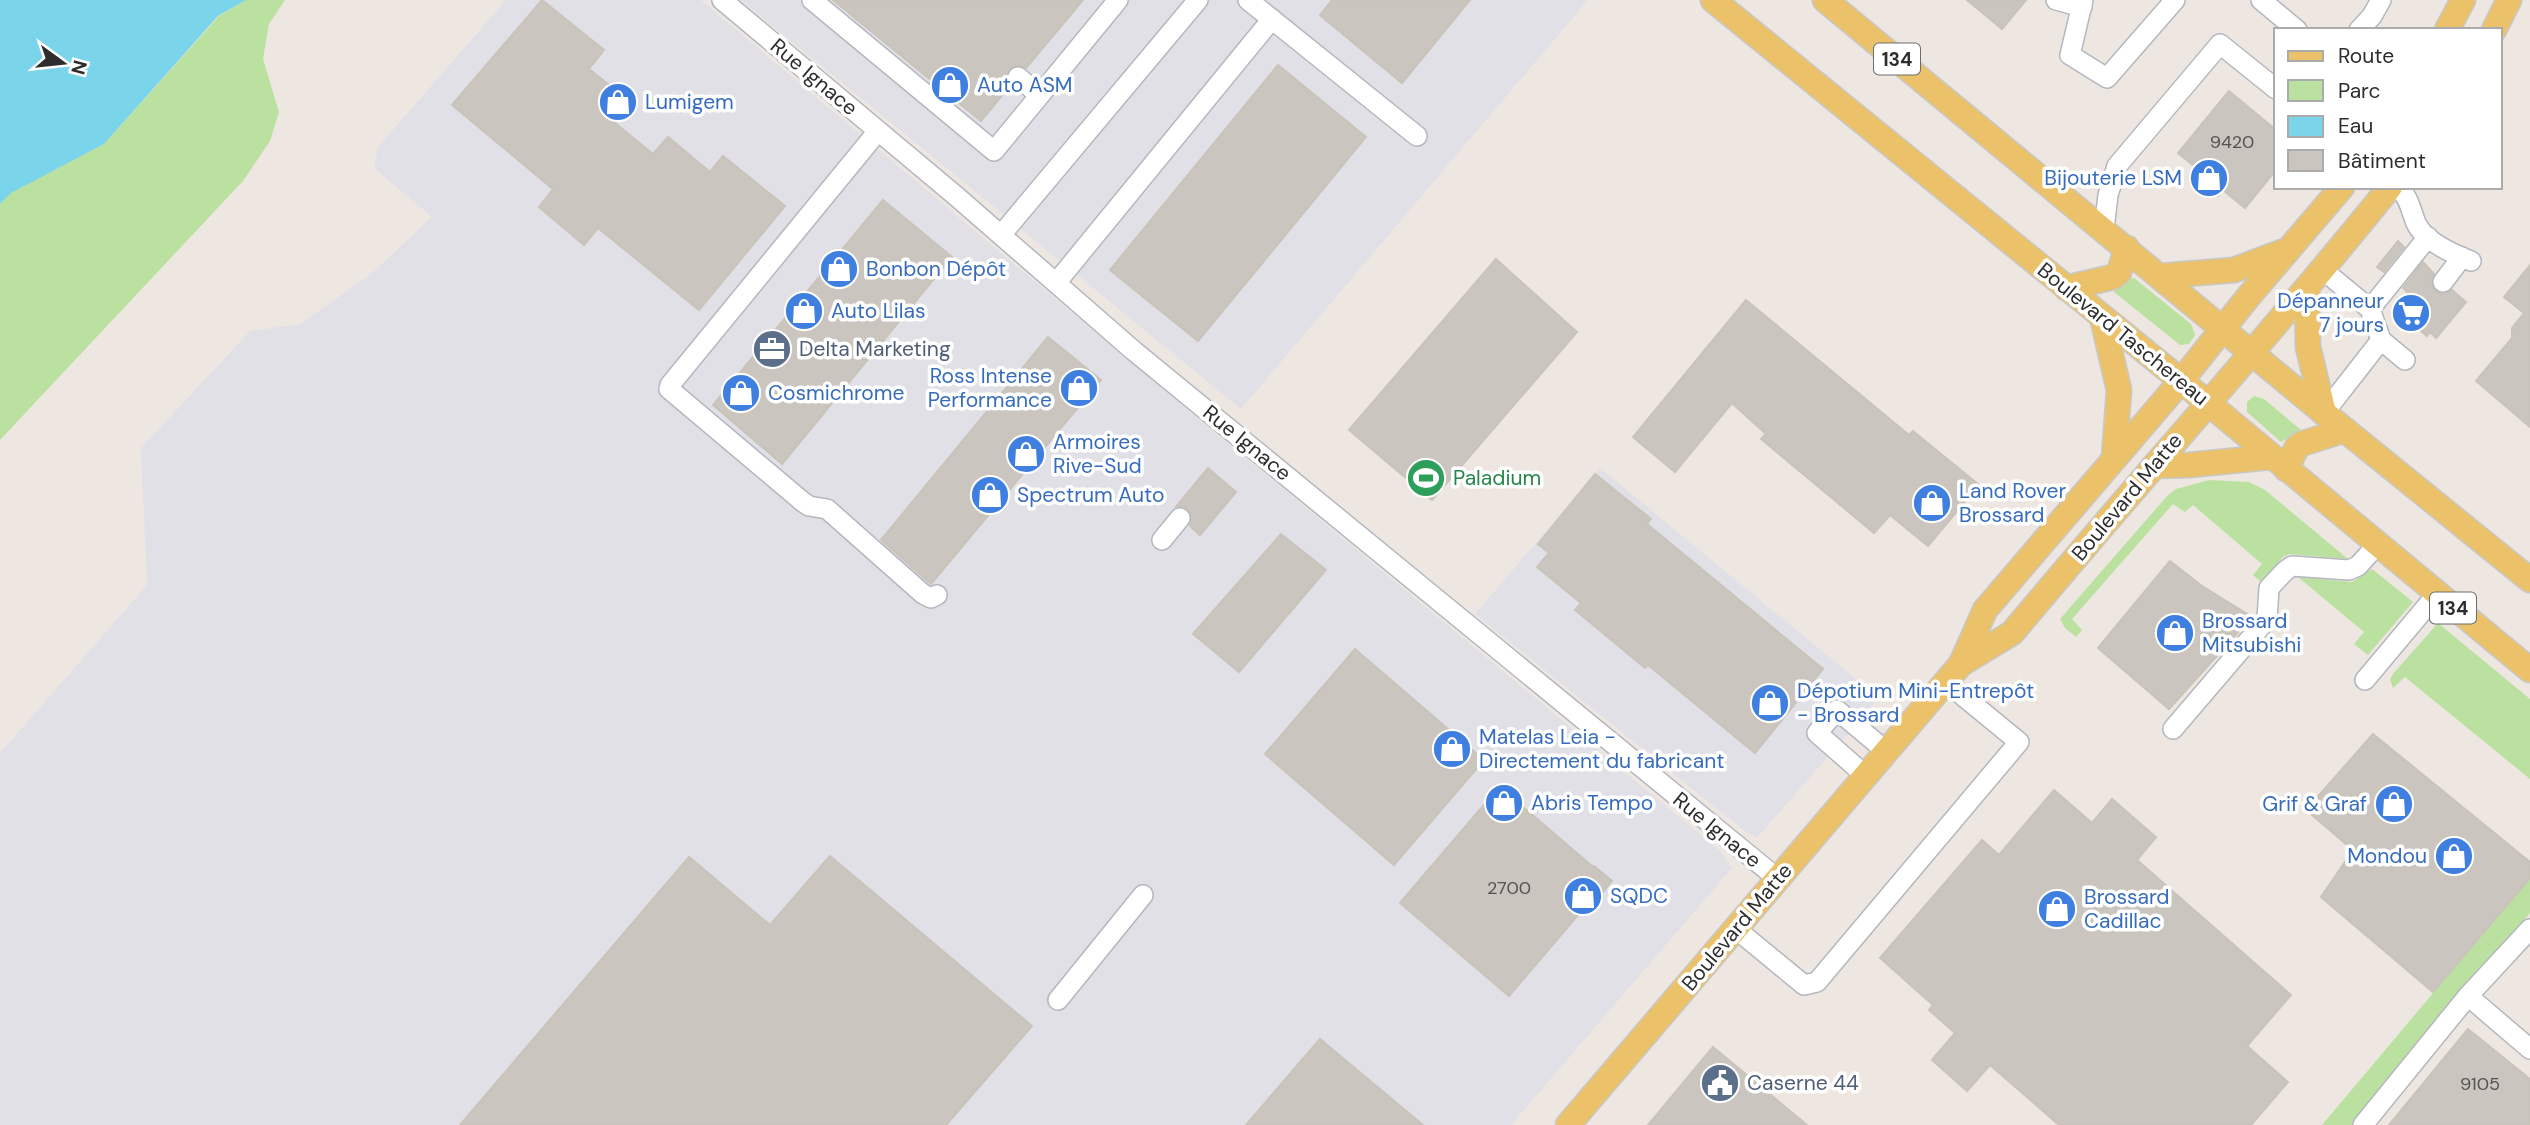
<svg xmlns="http://www.w3.org/2000/svg" width="2530" height="1125" font-family="'DM Sans',sans-serif">
<rect width="100%" height="100%" fill="#eee7e1"/>
<g fill="#e2e0e7">
<path d="M506,0H701L1166,392L1720,851L1732,868L1511,1125H0V753L147,585L141,448L250,331L300,324L371,274L432,217L374,168L378,147Z"/>
<path d="M741,0H1588L1241,409Z"/>
<path d="M1600,468L1879,698L1757,838L1746,832L1475,614Z"/>
</g>
<g fill="#bbe1a0">
<path d="M246,0H285L269,24L263,59L279,112L270,141L243,181L0,440V204L10,193L104,144L219,16Z"/>
<path d="M2131,278H2134L2191,324L2195,335L2189,344L2180,345L2114,292L2116,287Z"/>
<path d="M2254,396L2264,399L2301,430L2281,442L2247,412V402Z"/>
<path d="M2209,480L2249,482L2265,490L2348,559L2289,554L2283,557L2261,582L2253,575L2262,564L2193,505L2185,512L2173,504L2072,619L2082,630L2076,637L2065,628L2060,619L2167,496L2176,489Z"/>
<path d="M2372,569L2413,602L2368,655L2354,644L2364,632L2298,577L2352,582Z"/>
<path d="M2438,623L2530,699V779L2405,677L2393,688L2390,679L2393,674Z"/>
<path d="M2530,878V913L2352,1125H2322Z"/>
</g>
<path fill="#7ad4ea" d="M0,0H246L218,16L104,144L11,193L0,204Z"/>
<g fill="#cac5bf" stroke="#c9c3ba" stroke-width="2">
<path d="M542,0L604,50L589,69L631,102L615,123L653,154L668,137L710,172L723,156L785,206L699,310L598,228L584,245L539,207L553,189L452,105Z"/>
<path d="M833,0H1083L1026,68L1015,65L1008,70L1006,80L1010,86L981,121Z"/>
<path d="M1332,0H1470L1402,83L1320,15Z"/>
<path d="M1967,0H2026L2002,29Z"/>
<path d="M1278,65L1366,137L1198,341L1110,270Z"/>
<path d="M2229,91L2276,130V170L2245,208L2223,190L2218,196L2194,176L2199,170L2178,153Z"/>
<path d="M883,200L952,257L782,464L713,405Z"/>
<path d="M2398,241L2404,247L2384,272L2377,267Z"/>
<path d="M1496,259L1577,332L1432,500L1349,430Z"/>
<path d="M2423,262L2434,274L2431,281L2435,291L2442,294L2452,290L2466,302L2436,338L2430,332L2427,336L2407,319L2405,301L2410,295L2403,288Z"/>
<path d="M2530,265V427L2476,381L2512,338V328L2524,313L2504,297Z"/>
<path d="M1746,300L1909,435L1913,431L1979,485L1928,546L1890,515L1874,533L1761,439L1766,434L1732,403L1675,472L1633,437Z"/>
<path d="M1048,337L1101,380L931,584L881,540Z"/>
<path d="M1208,468L1236,492L1200,535L1190,526L1192,519L1188,509L1183,506L1176,507Z"/>
<path d="M1595,474L1651,519L1647,524L1823,669L1755,753L1648,665L1645,668L1575,610L1581,603L1537,567L1549,553L1538,544Z"/>
<path d="M1281,534L1326,570L1239,672L1193,634Z"/>
<path d="M2170,561L2202,586L2252,617L2169,709L2098,648Z"/>
<path d="M1355,649L1484,760L1394,865L1265,754Z"/>
<path d="M2373,734L2530,862V878L2433,992L2321,897L2353,850L2306,810Z"/>
<path d="M1501,785L1517,800L1516,801L1593,867L1594,866L1612,881L1598,898L1595,895L1509,996L1400,903Z"/>
<path d="M2054,790L2092,823L2112,799L2156,837L2137,860L2291,995L2247,1046L2288,1082L2251,1125H2059L1990,1065L1967,1091L1932,1060L1955,1033L1929,1010L1933,1005L1880,958L1982,840L1999,855Z"/>
<path d="M830,856L1032,1026L946,1125H460L689,857L770,925Z"/>
<path d="M2468,1029L2530,1079V1125H2389Z"/>
<path d="M1320,1039L1423,1125H1246Z"/>
<path d="M1713,1047L1807,1125H1648Z"/>
</g>
<g fill="none" stroke-linecap="round" stroke-linejoin="round">
<g stroke="#b4b7bf" stroke-width="22">
<g id="minor">
<path d="M722,0L956,196L1134,351L1778,879"/>
<path d="M812,0L994,151L1118,0"/>
<path d="M1248,0L1417,136"/>
<path d="M2056,0L2082,7"/>
<path d="M2083,0L2070,55L2107,78L2175,0"/>
<path d="M2261,0L2297,30"/>
<path d="M2359,30L2372,16L2381,0"/>
<path d="M1018,77L1039,95"/>
<path d="M878,131L670,385L669,389L803,502L809,506L827,509L923,594L931,598L937,595"/>
<path d="M2399,187C2409,198 2411,210 2416,223C2424,241 2453,254 2471,261"/>
<path d="M2104,229L2108,195L2117,166L2220,44L2276,89"/>
<path d="M1001,235L1198,0"/>
<path d="M2323,270L2370,309L2381,340L2324,413"/>
<path d="M2443,282L2462,257"/>
<path d="M1056,283L1272,19"/>
<path d="M2370,309L2428,237"/>
<path d="M2381,340L2405,360"/>
<path d="M1162,540L1180,518"/>
<path d="M2365,680L2437,594"/>
<path d="M2173,729L2267,619L2269,588L2285,571L2292,566L2349,570L2358,566L2377,545"/>
<path d="M1866,776L1817,733L1837,710L1887,752"/>
<path d="M1736,929L1804,985L1817,982L2019,742L1946,682"/>
<path d="M2468,996L2530,1049"/>
<path d="M1058,1000L1143,895"/>
<path d="M2363,1125L2468,996L2530,929"/>
</g>
</g>
<g stroke="#c8c8c8" stroke-width="27">
<g id="major">
<path d="M1713,0L2168,370L2530,670"/>
<path d="M1825,0L2324,413L2530,580"/>
<path d="M2447,30L2463,0"/>
<path d="M2494,30L2509,0"/>
<path d="M2161,276L2234,270L2282,252"/>
<path d="M2066,288L2113,277L2119,272L2127,248"/>
<path d="M2307,289L2308,347L2324,413"/>
<path d="M2102,317L2119,390L2114,458"/>
<path d="M2154,466L2189,465L2271,457"/>
<path d="M2286,469L2297,447L2301,444L2345,430"/>
<path d="M1961,664L1985,610L2181,381L2249,296L2342,187"/>
<path d="M1568,1125L1961,664L2012,633L2028,614C2148,471 2273,332 2390,187"/>
</g>
</g>
<use href="#minor" stroke="#fff" stroke-width="19"/>
<use href="#major" stroke="#ebc269" stroke-width="24"/>
</g>
<defs>
<g id="shop-disc" transform="scale(2.0125)"><circle r="9.5" fill="#3f7fe0" stroke="#fff"/><path d="M-5-2.5h2.3a2.7 3.5 0 0 1 5.4 0H5L5.5 6h-11ZM-1.5-2.5h3a1.5 2.3 0 0 0-3 0Z" fill="#fff"/></g>
<g id="supermarket-disc" transform="scale(2.0125)"><circle r="9.5" fill="#3f7fe0" stroke="#fff"/><path d="M-6-5.5h2.5l.6 2H6L4.5 2H-2.5L-4.4-4H-6ZM-1.5 3.2a1.3 1.3 0 1 0 .1 0ZM3 3.2a1.3 1.3 0 1 0 .1 0Z" fill="#fff"/></g>
<g id="office-disc" transform="scale(2.0125)"><circle r="9.5" fill="#5c6f8a" stroke="#fff"/><path d="M-6-3h4V-5.5h4V-3h4V5H-6ZM-1-4.5V-3h2v-1.5ZM-6 0V1H6V0Z" fill="#fff"/></g>
<g id="stadium-disc" transform="scale(2.0125)"><circle r="9.5" fill="#2e9e5b" stroke="#fff"/><path d="M0-5a6.5 5 0 1 0 0 10a6.5 5 0 1 0 0-10ZM-3.5-1.8h7v3.6h-7Z" fill="#fff"/></g>
<g id="civic-disc" transform="scale(2.0125)"><circle r="9.5" fill="#5c6f8a" stroke="#fff"/><path d="M-.6-6.5H3V-4.5H.6V-3L4-1V1h2V6H-6V1h2V-1L-.6-3ZM-1.2 2.5V6h2.4V2.5Z" fill="#fff"/></g>
</defs>
<g fill-rule="evenodd">
<use href="#shop-disc" x="950" y="85"/>
<use href="#shop-disc" x="618" y="102"/>
<use href="#shop-disc" x="2209" y="178"/>
<use href="#shop-disc" x="839" y="269"/>
<use href="#shop-disc" x="804" y="311"/>
<use href="#supermarket-disc" x="2411" y="313"/>
<use href="#office-disc" x="772" y="349"/>
<use href="#shop-disc" x="1079" y="388"/>
<use href="#shop-disc" x="741" y="393"/>
<use href="#shop-disc" x="1026" y="454"/>
<use href="#stadium-disc" x="1426" y="478"/>
<use href="#shop-disc" x="990" y="495"/>
<use href="#shop-disc" x="1932" y="503"/>
<use href="#shop-disc" x="2175" y="633"/>
<use href="#shop-disc" x="1770" y="703"/>
<use href="#shop-disc" x="1452" y="749"/>
<use href="#shop-disc" x="1504" y="803"/>
<use href="#shop-disc" x="2394" y="804"/>
<use href="#shop-disc" x="2454" y="856"/>
<use href="#shop-disc" x="1583" y="896"/>
<use href="#shop-disc" x="2057" y="909"/>
<use href="#civic-disc" x="1720" y="1083"/>
</g>
<g text-anchor="middle" dominant-baseline="central" stroke-width="7" stroke-linejoin="round" paint-order="stroke">
<g font-size="18" fill="#545352">
<text x="2232" y="142">9420</text>
<text x="1509" y="888">2700</text>
<text x="2480" y="1084">9105</text>
</g>
<g fill="#fff" stroke="#6c6c6c" stroke-width="2">
<rect x="1874" y="43.5" width="46" height="31" rx="5"/>
<rect x="2430" y="592.5" width="46" height="31" rx="5"/>
</g>
<g font-size="19" font-weight="bold" fill="#2d2d2d">
<text x="1897" y="59">134</text>
<text x="2453" y="608">134</text>
</g>
<g font-size="21" fill="#2d2d2d" stroke="#fff">
<text transform="translate(814 77) rotate(40)">Rue Ignace</text>
<text transform="translate(2123 334) rotate(39)">Boulevard Taschereau</text>
<text transform="translate(1247 443) rotate(39)">Rue Ignace</text>
<text transform="translate(2127 497) rotate(-50)">Boulevard Matte</text>
<text transform="translate(1717 830) rotate(39)">Rue Ignace</text>
<text transform="translate(1737 927) rotate(-50)">Boulevard Matte</text>
</g>
<g font-size="21" fill="#366cbe" stroke="#fff" text-anchor="start">
<text x="977" y="85">Auto ASM</text>
<text x="645" y="102">Lumigem</text>
<text x="2182" y="178" text-anchor="end">Bijouterie LSM</text>
<text x="866" y="269">Bonbon Dépôt</text>
<text x="2384" y="301" text-anchor="end">Dépanneur<tspan x="2384" dy="24">7 jours</tspan></text>
<text x="831" y="311">Auto Lilas</text>
<text x="1052" y="376" text-anchor="end">Ross Intense<tspan x="1052" dy="24">Performance</tspan></text>
<text x="768" y="393">Cosmichrome</text>
<text x="1053" y="442">Armoires<tspan x="1053" dy="24">Rive-Sud</tspan></text>
<text x="1959" y="491">Land Rover<tspan x="1959" dy="24">Brossard</tspan></text>
<text x="1017" y="495">Spectrum Auto</text>
<text x="2202" y="621">Brossard<tspan x="2202" dy="24">Mitsubishi</tspan></text>
<text x="1797" y="691">Dépotium Mini-Entrepôt<tspan x="1797" dy="24">- Brossard</tspan></text>
<text x="1479" y="737">Matelas Leia -<tspan x="1479" dy="24">Directement du fabricant</tspan></text>
<text x="1531" y="803">Abris Tempo</text>
<text x="2367" y="804" text-anchor="end">Grif &amp; Graf</text>
<text x="2427" y="856" text-anchor="end">Mondou</text>
<text x="1610" y="896">SQDC</text>
<text x="2084" y="897">Brossard<tspan x="2084" dy="24">Cadillac</tspan></text>
</g>
<g font-size="21" fill="#4e5e75" stroke="#fff" text-anchor="start">
<text x="799" y="349">Delta Marketing</text>
<text x="1747" y="1083">Caserne 44</text>
</g>
<g font-size="21" fill="#27864d" stroke="#fff" text-anchor="start">
<text x="1453" y="478">Paladium</text>
</g>
</g>
<rect x="2274" y="28" width="228" height="161" fill="#ffffff" stroke="#ababab" stroke-width="2"/>
<rect x="2288" y="51" width="35" height="10" fill="#ebc269" stroke="#ababab" stroke-width="2"/>
<text x="2338" y="63" font-size="21" fill="#2d2d2d">Route</text>
<rect x="2288" y="80" width="35" height="21" fill="#bbe1a0" stroke="#ababab" stroke-width="2"/>
<text x="2338" y="98" font-size="21" fill="#2d2d2d">Parc</text>
<rect x="2288" y="116" width="35" height="21" fill="#7ad4ea" stroke="#ababab" stroke-width="2"/>
<text x="2338" y="133" font-size="21" fill="#2d2d2d">Eau</text>
<rect x="2288" y="150" width="35" height="21" fill="#cac5bf" stroke="#ababab" stroke-width="2"/>
<text x="2338" y="168" font-size="21" fill="#2d2d2d">Bâtiment</text>
<g transform="translate(63 63) rotate(105)" stroke="#ffffff" stroke-width="5" paint-order="stroke">
<path d="M0-5L12 26L0 18L-12 26Z" fill="#2d2d2d"/>
<text y="-10" font-size="19" font-weight="bold" text-anchor="middle" fill="#2d2d2d">N</text>
</g>
</svg>
